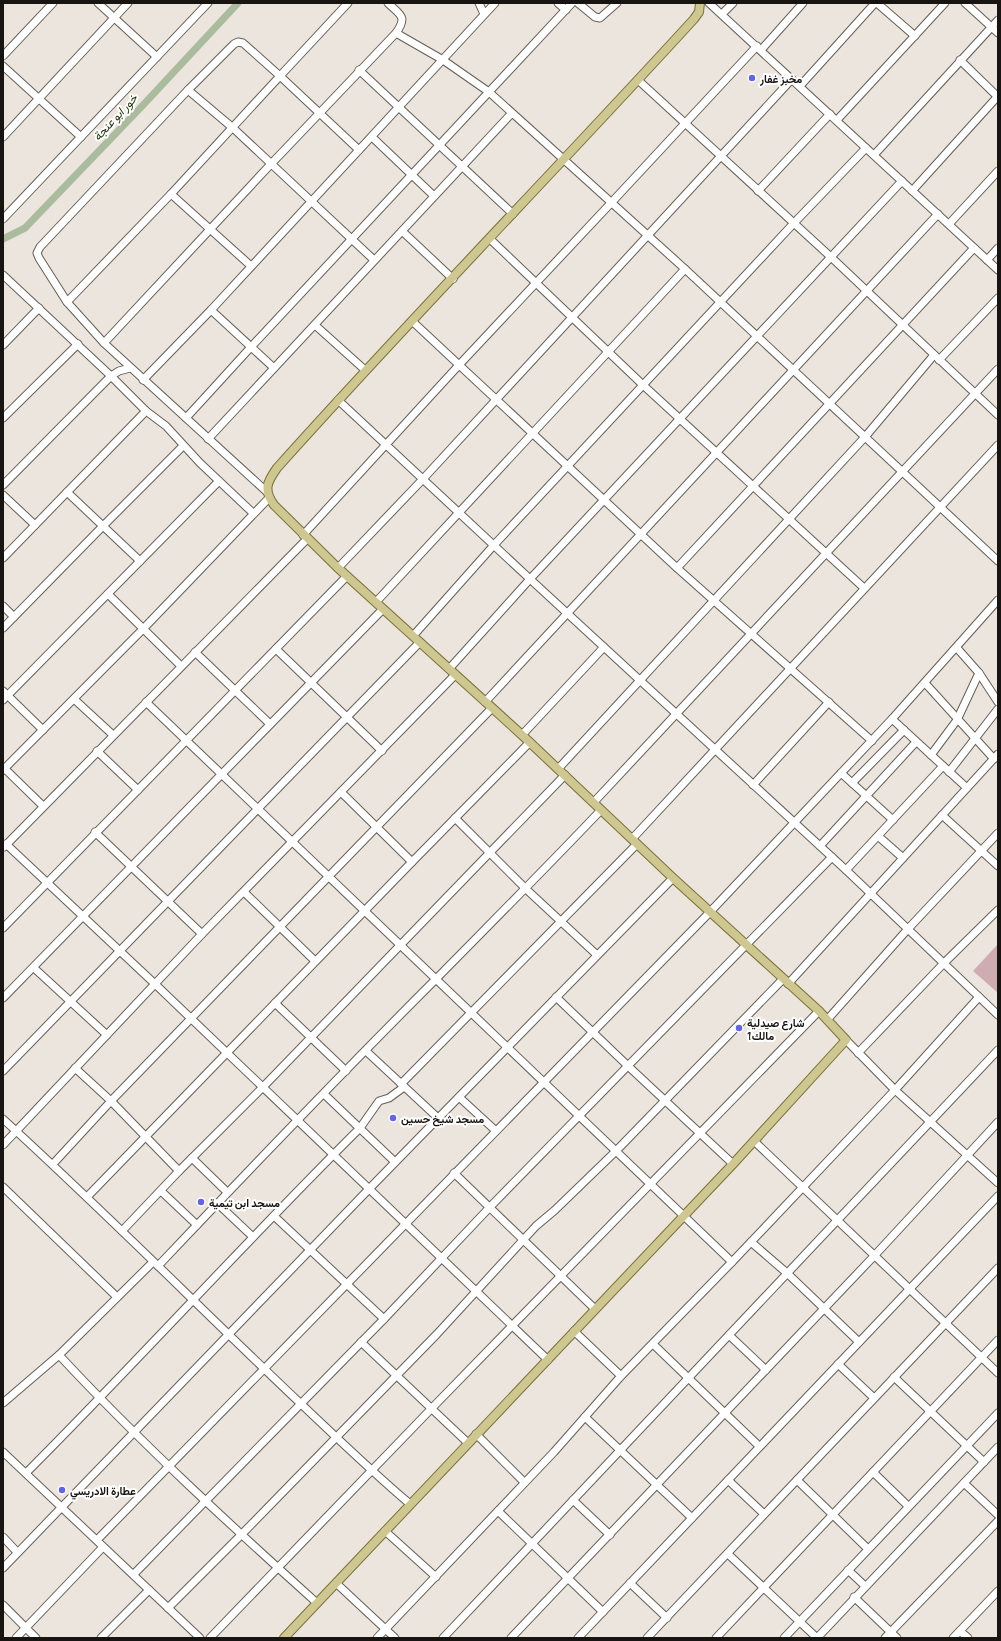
<svg xmlns="http://www.w3.org/2000/svg" width="1001" height="1641" font-family="Manrope,Vazirmatn,sans-serif">
<rect width="100%" height="100%" fill="#ece5dd"/>
<path fill="#cfacb1" d="M998,944V993L973,971Z"/>
<g fill="none" stroke-linecap="round" stroke-linejoin="round">
<path stroke="#aabb9e" stroke-width="7" d="M3,239L25,228L145,103L238,3"/>
<g stroke="#645e57" stroke-width="9">
<g id="minor">
<path d="M98,3L157,57"/>
<path d="M348,3L280,76L359,150"/>
<path d="M479,3L484,14"/>
<path d="M558,3L566,10"/>
<path d="M578,3L595,17L600,18L617,3"/>
<path d="M709,3L998,270"/>
<path d="M877,3L915,36"/>
<path d="M965,3L998,33"/>
<path d="M722,14L733,3"/>
<path d="M396,33L443,60L489,92L685,269L998,561"/>
<path d="M761,50L803,3"/>
<path d="M3,56L53,3"/>
<path d="M960,60L998,97"/>
<path d="M3,66L81,137"/>
<path d="M359,70L513,214"/>
<path d="M638,80L832,258L998,415"/>
<path d="M800,86L875,3"/>
<path d="M188,90L40,247L37,253L39,258L67,302L104,343L267,492"/>
<path d="M837,120L945,3"/>
<path d="M3,137L128,3"/>
<path d="M372,137L434,196"/>
<path d="M874,155L998,20"/>
<path d="M758,191L830,114"/>
<path d="M912,191L998,96"/>
<path d="M3,219L208,3"/>
<path d="M949,224L998,171"/>
<path d="M402,231L453,279"/>
<path d="M490,239L643,385L864,588"/>
<path d="M987,260L998,248"/>
<path d="M251,266L171,194L280,76L243,43L238,42L234,44L188,90L233,128L374,260"/>
<path d="M3,275L111,376L146,411L166,426L200,463L253,513"/>
<path d="M67,302L171,194"/>
<path d="M211,310L274,368"/>
<path d="M412,321L677,568"/>
<path d="M315,325L365,370"/>
<path d="M104,343L271,164L396,33C408,16 400,15 388,3"/>
<path d="M3,345L39,308"/>
<path d="M939,360L998,298"/>
<path d="M143,380L211,310L495,3"/>
<path d="M338,400L530,579L846,870L998,1015"/>
<path d="M3,418L78,344"/>
<path d="M186,418L251,347L572,3"/>
<path d="M208,439L511,114"/>
<path d="M3,485L111,376L119,371L130,368"/>
<path d="M67,492L140,561"/>
<path d="M3,495L35,525"/>
<path d="M303,535L459,365L611,203L757,46"/>
<path d="M3,558L146,411"/>
<path d="M338,568L423,479L792,79"/>
<path d="M108,594L181,666"/>
<path d="M376,602L685,269"/>
<path d="M3,606L14,617"/>
<path d="M3,628L103,526L183,446"/>
<path d="M413,636L494,545L794,223L866,148"/>
<path d="M957,648L979,673L998,702"/>
<path d="M276,649L382,751"/>
<path d="M195,652L270,724"/>
<path d="M449,669L530,579L902,181"/>
<path d="M925,683L994,759"/>
<path d="M3,691L43,730"/>
<path d="M74,699L113,735"/>
<path d="M3,700L219,481"/>
<path d="M146,702L732,1262"/>
<path d="M485,702L938,214"/>
<path d="M892,719L967,788"/>
<path d="M522,735L604,647"/>
<path d="M872,741L677,568L974,248"/>
<path d="M97,751L138,790"/>
<path d="M931,755L957,720L979,673"/>
<path d="M3,767L43,806"/>
<path d="M558,769L865,437L934,355"/>
<path d="M3,770L144,628L269,498"/>
<path d="M949,772L998,709"/>
<path d="M841,773L893,820"/>
<path d="M852,783L904,730"/>
<path d="M753,785L829,702"/>
<path d="M341,792L412,862"/>
<path d="M594,802L998,369"/>
<path d="M942,815L998,866"/>
<path d="M455,818L526,889L597,955"/>
<path d="M95,832L202,934"/>
<path d="M878,836L903,858"/>
<path d="M632,839L998,445"/>
<path d="M6,844L155,984L548,1360"/>
<path d="M820,846L916,742"/>
<path d="M4,847L307,539"/>
<path d="M846,870L943,766"/>
<path d="M244,892L315,961"/>
<path d="M3,928L347,576"/>
<path d="M34,968L107,1035"/>
<path d="M788,984L998,754"/>
<path d="M556,997L628,1066L733,1164"/>
<path d="M3,998L383,609"/>
<path d="M275,1003L346,1071"/>
<path d="M827,1020L907,930L998,833"/>
<path d="M846,1040L895,1090L998,1183"/>
<path d="M366,1051L438,1118"/>
<path d="M858,1053L944,963L998,910"/>
<path d="M75,1068L111,1101L179,1171"/>
<path d="M3,1071L419,643"/>
<path d="M401,1084L637,844"/>
<path d="M324,1094L395,1162"/>
<path d="M459,1097L496,1131"/>
<path d="M3,1119C104,1211 200,1308 299,1402C336,1437 372,1472 410,1504"/>
<path d="M754,1141L998,1373"/>
<path d="M3,1145L202,934L455,675"/>
<path d="M192,1158L227,1192"/>
<path d="M53,1164L111,1101L492,708"/>
<path d="M454,1173L595,1309"/>
<path d="M3,1187L117,1297"/>
<path d="M161,1191L197,1225"/>
<path d="M87,1197L412,862L530,742"/>
<path d="M217,1203L253,1237"/>
<path d="M274,1216L384,1319"/>
<path d="M122,1231L179,1171L263,1087L565,775"/>
<path d="M751,1242L788,1274L859,1342"/>
<path d="M158,1266C249,1170 342,1073 436,979C491,923 547,867 601,810"/>
<path d="M574,1331L621,1376"/>
<path d="M729,1335L766,1370"/>
<path d="M361,1342L468,1443"/>
<path d="M653,1344L759,1446"/>
<path d="M59,1355C140,1442 228,1523 317,1603"/>
<path d="M838,1364L874,1398"/>
<path d="M894,1377L984,1462"/>
<path d="M3,1403L59,1355L153,1262"/>
<path d="M585,1417L692,1518"/>
<path d="M476,1434L524,1482"/>
<path d="M3,1452L200,1638"/>
<path d="M873,1472L908,1506"/>
<path d="M26,1473C139,1360 246,1241 360,1128L379,1101L389,1098L404,1087"/>
<path d="M728,1480L764,1514"/>
<path d="M797,1480L868,1549"/>
<path d="M964,1483L998,1515"/>
<path d="M573,1500L610,1535"/>
<path d="M498,1511L603,1612"/>
<path d="M385,1531L436,1577"/>
<path d="M3,1537L17,1552"/>
<path d="M97,1540L710,912L892,719L998,600"/>
<path d="M728,1554L817,1638"/>
<path d="M3,1568L369,1189L673,878"/>
<path d="M848,1570L865,1586"/>
<path d="M134,1574L384,1319L490,1207L832,857"/>
<path d="M336,1583L395,1638"/>
<path d="M630,1583L667,1618"/>
<path d="M854,1597L897,1638"/>
<path d="M3,1605L36,1638"/>
<path d="M168,1608L242,1534L437,1334L536,1226L555,1210L616,1151L783,979"/>
<path d="M960,1631L968,1638"/>
<path d="M16,1638L103,1547"/>
<path d="M101,1638L149,1590"/>
<path d="M210,1638L431,1409L819,1011"/>
<path d="M377,1638L554,1452L621,1376L732,1262L895,1090L979,997"/>
<path d="M443,1638L998,1050"/>
<path d="M511,1638L875,1255L998,1122"/>
<path d="M578,1638L998,1196"/>
<path d="M647,1638L998,1268"/>
<path d="M716,1638L998,1340"/>
<path d="M784,1638L998,1413"/>
<path d="M817,1638L998,1447"/>
<path d="M885,1638L998,1521"/>
<path d="M953,1638L998,1591"/>
</g>
</g>
<g stroke="#797035" stroke-width="10">
<path id="major" d="M284,1638L733,1164L846,1040L819,1011L673,878L522,735L338,568L274,505C263,490 267,482 277,468C413,316 556,170 694,19L699,12L700,3"/>
</g>
<use href="#minor" stroke="#fff" stroke-width="7"/>
<use href="#major" stroke="#cec791" stroke-width="8"/>
</g>
<g fill="#6266df" stroke="#fff" stroke-width="1.5">
<circle cx="752" cy="78" r="4"/>
<circle cx="739" cy="1028" r="4"/>
<circle cx="393" cy="1118" r="4"/>
<circle cx="201" cy="1202" r="4"/>
<circle cx="62" cy="1490" r="4"/>
</g>
<g text-anchor="middle" dominant-baseline="central" stroke-width="4" stroke-linejoin="round" paint-order="stroke">
<g font-size="11" font-weight="bold" fill="#171412" stroke="#fff" text-anchor="start">
<text x="760" y="78">مخبز غفار</text>
<text x="747" y="1022">شارع صيدلية<tspan x="747" dy="13">مالك1</tspan></text>
<text x="401" y="1118">مسجد شيخ حسين</text>
<text x="209" y="1202">مسجد ابن تيمية</text>
<text x="70" y="1490">عطارة الادريسي</text>
</g>
<g font-size="12" font-style="italic" fill="#1d3306" stroke="#fff">
<text transform="translate(115 117) rotate(-47)">خور ابو عنجة</text>
</g>
</g>
<rect width="1001" height="1641" fill="none" stroke="#171412" stroke-width="8"/>
</svg>
